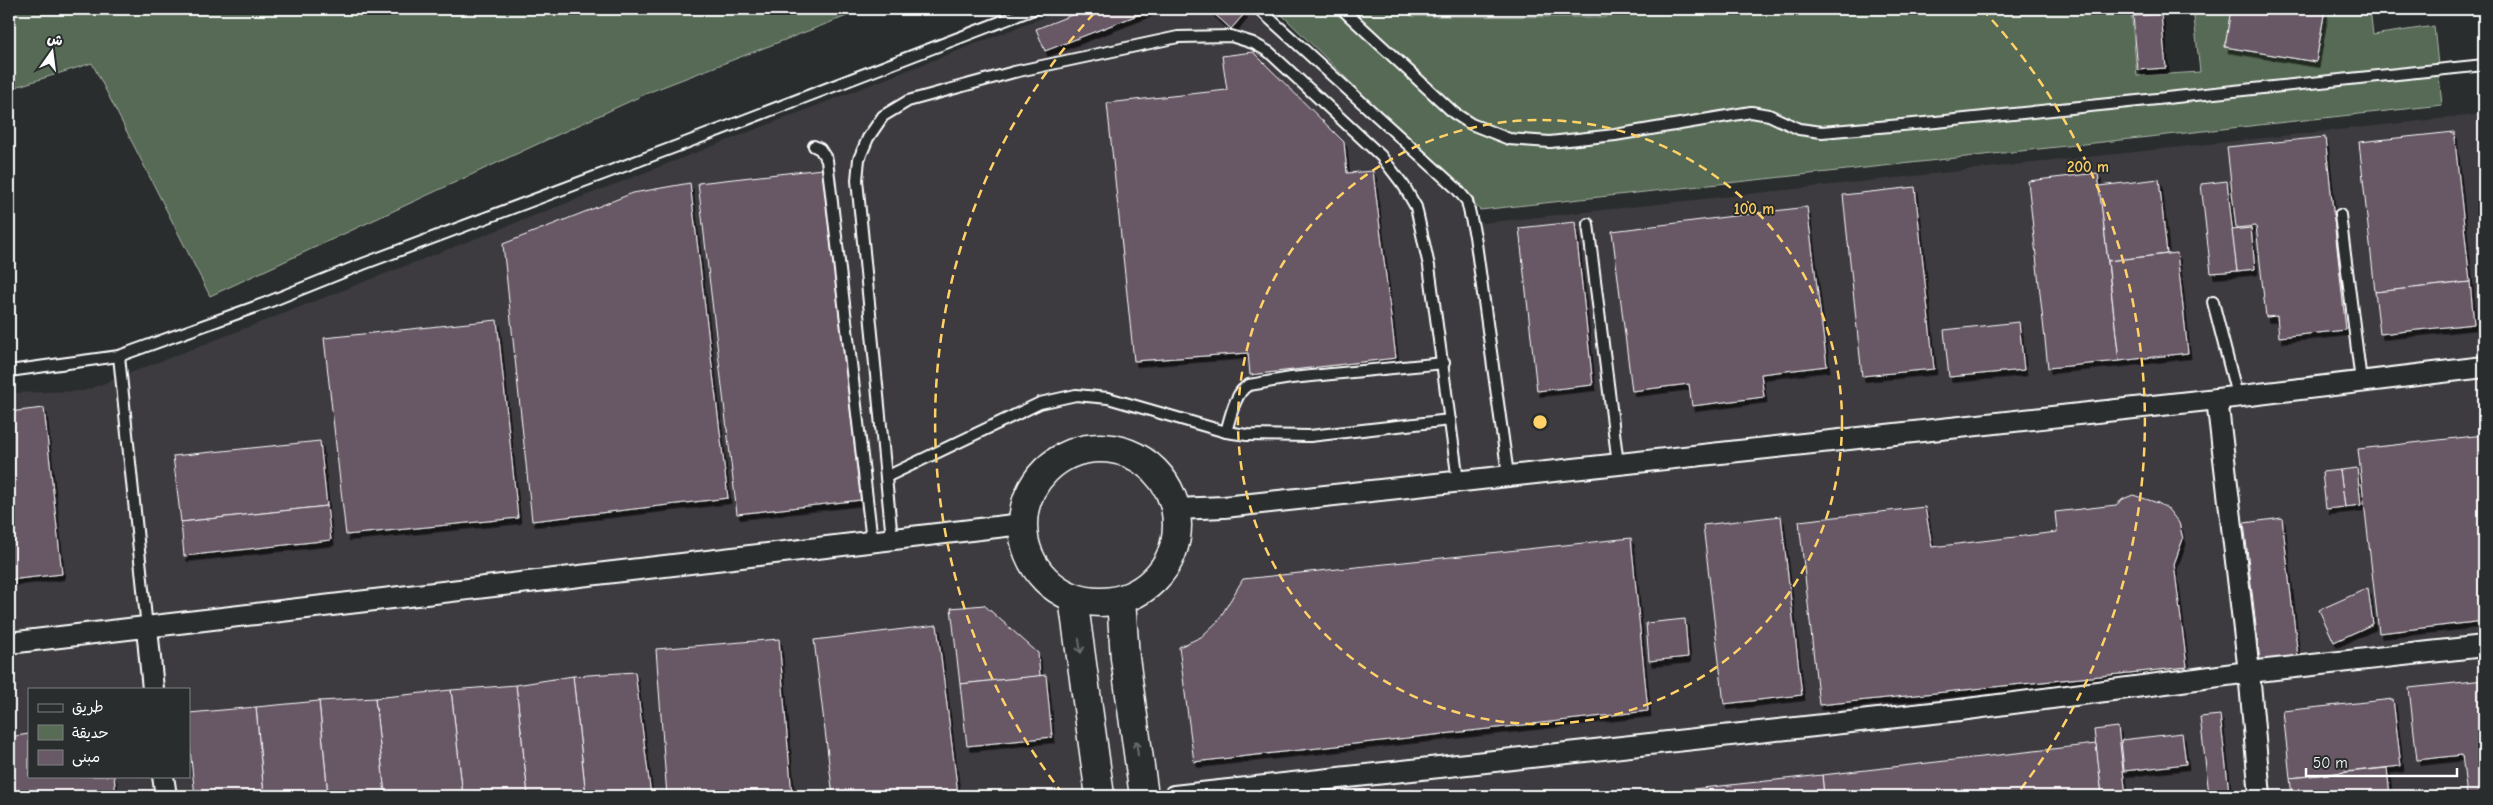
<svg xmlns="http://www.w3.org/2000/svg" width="2493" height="805" font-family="'Comic Neue','Playpen Sans Arabic',sans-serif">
<defs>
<filter id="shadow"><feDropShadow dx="3" dy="5.5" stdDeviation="0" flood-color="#0009"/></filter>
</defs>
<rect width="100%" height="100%" fill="#2a2d2e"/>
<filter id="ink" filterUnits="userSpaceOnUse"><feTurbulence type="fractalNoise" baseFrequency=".02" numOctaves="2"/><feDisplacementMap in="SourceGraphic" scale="10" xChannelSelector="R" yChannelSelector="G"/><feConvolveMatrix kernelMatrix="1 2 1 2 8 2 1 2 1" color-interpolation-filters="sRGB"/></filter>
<g filter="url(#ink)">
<path fill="#3d3a3f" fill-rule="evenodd" d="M1065,9H1248L1483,223L2484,114V796H9V393L84,391ZM29,689H189V776H29Z"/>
<g fill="#576b55" stroke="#abb5aa">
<path d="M9,9H865L652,91L210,296L92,63L9,89Z"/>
<path d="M1276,9H1397L1412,16L1606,17L1607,9H2131L2137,76L2200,72L2193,9H2231L2225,47L2316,62L2325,9H2370L2373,35L2434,26L2442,105L1480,210Z"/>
</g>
<g fill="#685966" stroke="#fff" filter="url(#shadow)">
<path d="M1087,9H1153L1045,51L1036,29Z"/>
<path d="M1209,9H1240L1245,13L1231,29Z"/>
<path d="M2231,9H2325L2316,62L2225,47Z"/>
<path d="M2161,14L2166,68L2138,70L2133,16Z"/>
<path d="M1253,52L1344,142L1347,173L1373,171L1396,358L1250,375L1248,353L1134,361L1107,103L1227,90L1222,56Z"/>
<path d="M2480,124H2484V161Z"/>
<path d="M2454,132L2470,282L2375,292L2359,142Z"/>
<path d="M2325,137L2346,330L2279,337L2277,316L2266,317L2256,226L2236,228L2227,147Z"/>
<path d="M822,169L861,500L737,514L698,183Z"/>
<path d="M2098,173L2119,361L2048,368L2028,181Z"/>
<path d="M2159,179L2167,254L2108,261L2099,186Z"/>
<path d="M2227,181L2237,271L2211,273L2201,184Z"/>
<path d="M690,183L728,498L532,521L503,244L633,193Z"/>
<path d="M1915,187L1934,369L1862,376L1843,195Z"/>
<path d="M1807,207L1827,366L1761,374L1764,397L1692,406L1689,384L1632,391L1612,231Z"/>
<path d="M1575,222L1593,385L1537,391L1519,228Z"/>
<path d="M2251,228L2255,269L2237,271L2232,230Z"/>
<path d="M2177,253L2188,353L2119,361L2108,261Z"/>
<path d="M2470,282L2474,324L2380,334L2375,292Z"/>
<path d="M497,320L518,518L346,535L324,338Z"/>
<path d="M2019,322L2024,370L1949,377L1944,330Z"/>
<path d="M44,408L62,574L9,580V412Z"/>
<path d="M2484,435V621L2379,633L2358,449Z"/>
<path d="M320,441L327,506L181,522L173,456Z"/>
<path d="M2357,468L2361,505L2345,507L2340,470Z"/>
<path d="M2340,470L2345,507L2326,509L2322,472Z"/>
<path d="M2133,495L2158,503L2167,508L2179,523L2183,539L2174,564L2187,667L1819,705L1799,521L1925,507L1932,547L2057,532L2055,512L2116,505L2123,499Z"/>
<path d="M327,506L331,540L184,556L181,522Z"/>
<path d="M1781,516L1802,695L1724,704L1703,525Z"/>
<path d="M2282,518L2298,657L2260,661L2244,523Z"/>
<path d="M1631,538L1648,711L1194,762L1179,647L1201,637L1218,621L1243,579Z"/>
<path d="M2368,588L2373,624L2334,642L2319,610Z"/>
<path d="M984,605L1038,653L1040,676L960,684L951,608Z"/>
<path d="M1685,619L1688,657L1649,661L1646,623Z"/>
<path d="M937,625L958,794L935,796H833L814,640Z"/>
<path d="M779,639L792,796H667L656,649Z"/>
<path d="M635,672L651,796H586L573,676Z"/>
<path d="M1046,675L1052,737L967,746L960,684Z"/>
<path d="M573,676L586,796H528L516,685Z"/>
<path d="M2484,680V796H2467L2462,755L2417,760L2409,688Z"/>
<path d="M516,685L528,796H463L451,690Z"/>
<path d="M451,690L463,796H385L375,698Z"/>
<path d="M375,698L385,796H328L319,701Z"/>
<path d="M2393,699L2401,766L2290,778L2283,711Z"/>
<path d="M319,701L328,796H264L256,707Z"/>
<path d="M256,707L264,796H195L189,740V713Z"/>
<path d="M2220,715L2229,792L2209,794L2200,717Z"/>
<path d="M2118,727L2126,796H2102L2094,730Z"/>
<path d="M2182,733L2186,764L2124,771L2121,740Z"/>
<path d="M29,734V776H114L116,796H9V737Z"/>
<path d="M2096,744L2102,796H1824L1822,775Z"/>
<path d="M2387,768L2390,796H2292L2290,778Z"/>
<path d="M1822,775L1824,796H1629Z"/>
</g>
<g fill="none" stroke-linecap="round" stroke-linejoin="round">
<g stroke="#fff" stroke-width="14">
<g id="lane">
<path d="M1259,9L1456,188L1467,201L1475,236L1508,475"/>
<path d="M1342,9L1454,113L1471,124L1509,139L1550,142L1615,135L1751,112L1769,115L1799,129L1822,132L1936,122L2484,65"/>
<path d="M814,146L820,149L827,160L872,541"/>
<path d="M2340,215L2361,381"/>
<path d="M1588,224L1618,464"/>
<path d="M2213,302L2237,395"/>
<path d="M119,356L266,303L363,264L688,142L1034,9"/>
<path d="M9,371L119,356L147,628"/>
<path d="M1226,432C1230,419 1235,391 1249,385L1291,378L1444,363"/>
<path d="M886,477L1040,403L1076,395L1108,398L1226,432L1247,435L1310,436L1450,420"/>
<path d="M892,539L857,180L859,159L868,138L883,116L908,101L1014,72L1178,37L1231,36L1253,43L1269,52L1381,156L1404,186L1416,207L1429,266L1458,481"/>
</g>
</g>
<g stroke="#fff" stroke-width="24">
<g id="street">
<path d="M2217,399L2249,672L2260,796"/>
<path d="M1176,509L1224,507L2217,399L2484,367"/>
<path d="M147,628L153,689"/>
<path d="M9,643L1022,524"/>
<path d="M163,776L166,796"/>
<path d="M1174,796L1960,710L2249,672L2484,646"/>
</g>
</g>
<g stroke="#fff" stroke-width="31">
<g id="secondary">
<circle cx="1100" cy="525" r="77"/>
<path d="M1073,598L1100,796"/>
<path d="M1121,600L1125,658L1144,796"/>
</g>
</g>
<use href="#lane" stroke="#2a2d2e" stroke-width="10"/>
<use href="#street" stroke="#2a2d2e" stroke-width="20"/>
<use href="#secondary" stroke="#2a2d2e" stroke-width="28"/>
</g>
<defs><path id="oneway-shaft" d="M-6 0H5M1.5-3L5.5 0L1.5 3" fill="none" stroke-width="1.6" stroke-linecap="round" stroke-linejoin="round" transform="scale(1.25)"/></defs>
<g stroke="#6a6c6d">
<use href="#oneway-shaft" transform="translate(1080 646) rotate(81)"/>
<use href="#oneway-shaft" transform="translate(1137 748) rotate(-98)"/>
</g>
</g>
<g fill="none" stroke="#ffd166" stroke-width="2.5" stroke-dasharray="9 6">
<circle cx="1540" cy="422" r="302"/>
<path d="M1063 794A605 605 0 0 1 1098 9M1982 9A605 605 0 0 1 2017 794"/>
</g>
<circle cx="1540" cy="422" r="8" fill="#ffd166" stroke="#2a2d2e" stroke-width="2.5"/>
<g font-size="15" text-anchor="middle" font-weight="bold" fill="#ffd166" stroke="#2a2d2e" stroke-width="4" stroke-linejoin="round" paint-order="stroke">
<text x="2088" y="172">200 m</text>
<text x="1754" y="214">100 m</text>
</g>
<rect width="2493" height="805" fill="none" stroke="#2a2d2e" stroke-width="30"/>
<rect x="15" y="15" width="2463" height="775" fill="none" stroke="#fff" stroke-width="2" filter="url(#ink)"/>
<rect x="28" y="688" width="162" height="90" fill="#2a2d2e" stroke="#7f8182"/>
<rect x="38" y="704" width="25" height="8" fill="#2a2d2e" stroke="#7f8182"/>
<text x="72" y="712" font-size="15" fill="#ffffff">طريق</text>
<rect x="38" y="725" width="25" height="15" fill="#576b55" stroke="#7f8182"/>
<text x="72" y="738" font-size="15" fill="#ffffff">حديقة</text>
<rect x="38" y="750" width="25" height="15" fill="#685966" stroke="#7f8182"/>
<text x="72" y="762" font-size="15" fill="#ffffff">مبنى</text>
<g transform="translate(52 52) rotate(14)" stroke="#2a2d2e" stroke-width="4" paint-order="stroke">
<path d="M0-4L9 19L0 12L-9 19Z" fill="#ffffff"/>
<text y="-8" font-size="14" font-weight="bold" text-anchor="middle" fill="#ffffff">ش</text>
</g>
<path d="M2306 768v8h151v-8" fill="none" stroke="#ffffff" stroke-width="2.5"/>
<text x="2313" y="768" font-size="15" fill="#ffffff" stroke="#2a2d2e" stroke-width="4" paint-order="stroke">50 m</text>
</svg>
